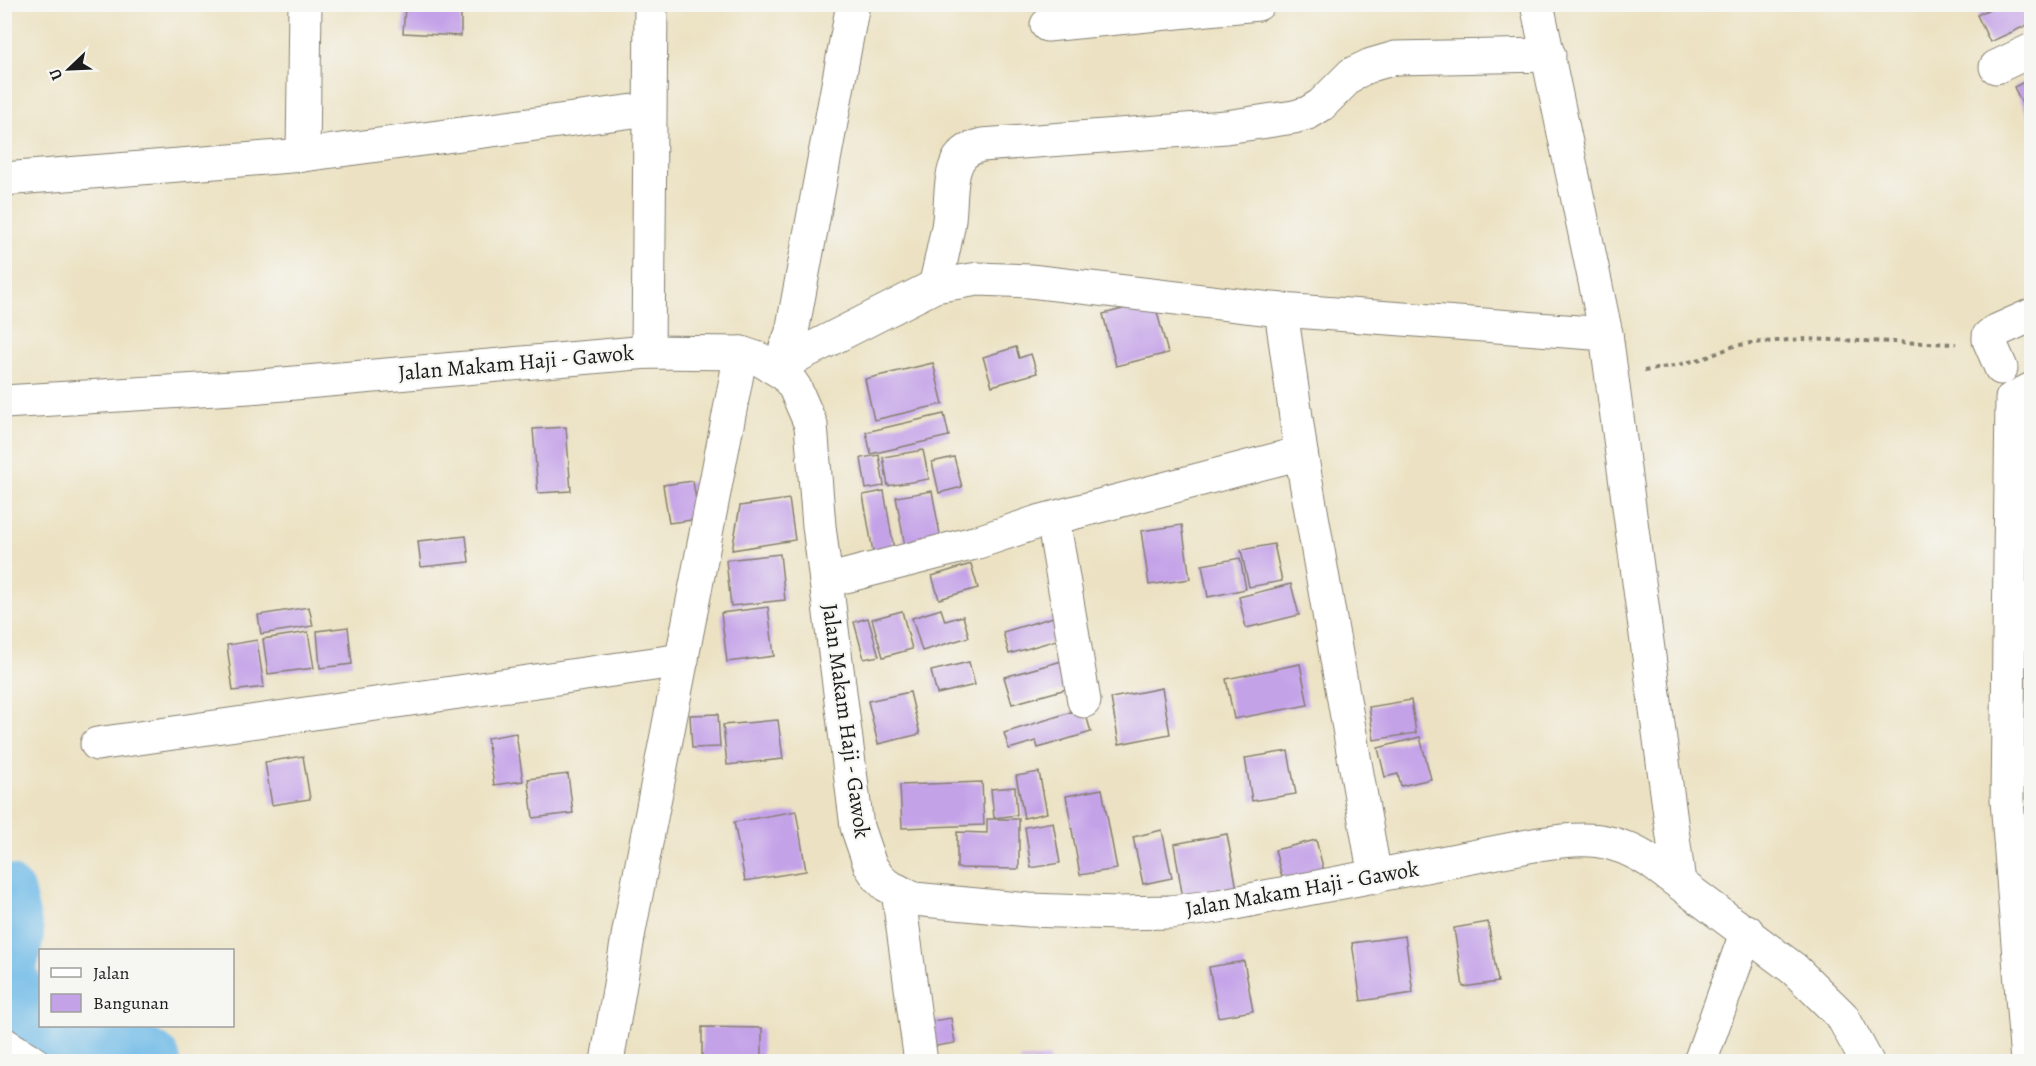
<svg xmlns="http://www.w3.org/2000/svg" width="2036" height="1066" font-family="Alegreya,serif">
<rect width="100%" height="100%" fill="#f6f6f2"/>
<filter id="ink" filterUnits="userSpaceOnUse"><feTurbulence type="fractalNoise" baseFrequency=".0167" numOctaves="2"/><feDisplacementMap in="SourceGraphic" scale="12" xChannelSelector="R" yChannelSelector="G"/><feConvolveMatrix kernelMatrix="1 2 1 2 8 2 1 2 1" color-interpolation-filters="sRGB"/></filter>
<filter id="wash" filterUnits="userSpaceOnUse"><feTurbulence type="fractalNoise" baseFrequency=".008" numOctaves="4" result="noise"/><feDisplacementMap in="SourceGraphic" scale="24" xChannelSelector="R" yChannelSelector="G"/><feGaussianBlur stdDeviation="1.35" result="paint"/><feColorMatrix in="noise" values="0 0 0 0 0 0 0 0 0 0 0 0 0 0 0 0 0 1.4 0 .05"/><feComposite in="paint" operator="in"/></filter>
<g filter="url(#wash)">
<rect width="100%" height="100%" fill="#ece2c3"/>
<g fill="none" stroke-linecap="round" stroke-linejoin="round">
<path stroke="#6ebae7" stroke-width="62" d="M4,895L13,935L5,972L33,1037L102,1041L150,1062"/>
</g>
<g id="blocks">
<g fill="#c4a2e8">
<path d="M2000,4H2032V23L1990,42L1977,15Z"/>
<path d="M405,8L461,11V36L403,33Z"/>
<path d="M2032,78V124L2014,87Z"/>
<path d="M1154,301L1168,353L1116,366L1103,314Z"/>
<path d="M1016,347L1019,358L1031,354L1037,373L992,386L983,357Z"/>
<path d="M933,363L943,404L874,420L865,379Z"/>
<path d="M944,414L949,436L871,454L866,432Z"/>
<path d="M566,427L571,491L538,493L533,429Z"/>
<path d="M923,450L929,479L888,486L883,457Z"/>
<path d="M879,455L884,486L866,489L861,458Z"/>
<path d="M954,457L962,487L939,493L932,462Z"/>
<path d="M693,481L699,519L669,523L663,485Z"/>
<path d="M884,491L894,549L873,552L863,495Z"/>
<path d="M932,491L941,540L905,547L896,497Z"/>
<path d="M789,499L795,540L732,550L740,506Z"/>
<path d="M1182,525L1190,579L1149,585L1141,531Z"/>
<path d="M466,536L469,562L421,567L418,541Z"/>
<path d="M1274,544L1282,581L1249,587L1241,550Z"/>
<path d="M780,554L785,600L731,606L726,560Z"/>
<path d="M1240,558L1246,589L1208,597L1202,565Z"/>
<path d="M971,564L978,588L939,599L932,576Z"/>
<path d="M1291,584L1299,615L1246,628L1239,597Z"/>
<path d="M309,607L313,626L261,634L258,615Z"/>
<path d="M768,607L774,656L727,662L721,613Z"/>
<path d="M941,609L945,621L963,616L969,637L922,651L912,618Z"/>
<path d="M902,611L912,649L883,657L872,619Z"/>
<path d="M1060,615L1067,637L1009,654L1003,632Z"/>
<path d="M868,618L879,656L864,659L854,622Z"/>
<path d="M348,627L352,664L320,668L317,631Z"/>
<path d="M308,632L314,668L268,674L263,639Z"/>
<path d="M257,640L264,687L233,691L227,645Z"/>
<path d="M1062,661L1070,688L1012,704L1004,677Z"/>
<path d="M969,662L975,685L937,694L931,671Z"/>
<path d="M1300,664L1308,705L1234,719L1226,679Z"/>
<path d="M1162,688L1170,734L1119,744L1111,698Z"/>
<path d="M910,692L920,734L878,744L868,701Z"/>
<path d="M1411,700L1416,733L1374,740L1369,707Z"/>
<path d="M1084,708L1091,732L1038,748L1036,741L1009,749L1004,733Z"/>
<path d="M718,714L720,747L692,748L690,715Z"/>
<path d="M778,720L783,759L727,765L723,725Z"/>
<path d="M516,733L523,781L494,785L487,738Z"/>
<path d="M1420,737L1431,779L1401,786L1398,774L1385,777L1378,748Z"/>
<path d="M1288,751L1296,794L1252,801L1245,758Z"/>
<path d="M303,756L310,799L272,805L265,762Z"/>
<path d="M1039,772L1047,813L1024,818L1016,776Z"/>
<path d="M568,774L573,813L533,818L528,779Z"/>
<path d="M982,782L984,825L902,828L900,785Z"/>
<path d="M1015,787L1017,815L994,818L991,789Z"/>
<path d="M1102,789L1117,869L1080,875L1066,796Z"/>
<path d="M796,811L806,871L745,881L734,822Z"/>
<path d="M987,819H1019V869L957,868V832L987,833Z"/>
<path d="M1053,822L1060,863L1031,868L1025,827Z"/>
<path d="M1162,830L1172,878L1143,884L1133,837Z"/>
<path d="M1227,834L1237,889L1183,899L1174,844Z"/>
<path d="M1316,840L1325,875L1284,885L1275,850Z"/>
<path d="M1488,922L1498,982L1463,987L1454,928Z"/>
<path d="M1405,936L1413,993L1361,1001L1352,943Z"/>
<path d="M1244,961L1253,1011L1218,1017L1209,967Z"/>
<path d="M951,1018L955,1043L930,1047L925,1022Z"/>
<path d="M702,1027L762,1028V1062H702Z"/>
<path d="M1049,1057L1050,1062H1020V1060Z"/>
</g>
</g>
</g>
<g filter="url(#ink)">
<use href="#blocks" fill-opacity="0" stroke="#847f70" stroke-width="1.5"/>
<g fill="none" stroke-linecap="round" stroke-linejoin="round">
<g stroke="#847f70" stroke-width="35">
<g id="minor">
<path d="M1537,4L1606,334"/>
<path d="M1047,25L1258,4"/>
<path d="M1996,67L2032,50"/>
<path d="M303,155L305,4"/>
<path d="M4,179L303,155L649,109"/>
<path d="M935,286C940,267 944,247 948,227C952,206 948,178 959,159C965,150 973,147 982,145L1226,127L1294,117L1308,113L1321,105L1352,74L1371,65L1395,58L1549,55"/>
<path d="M1281,310L1301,453L1375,877"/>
<path d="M648,352L651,4"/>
<path d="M2001,368L1989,340V336L1994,332L2032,315"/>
<path d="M778,369L799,355L935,286L978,279L1030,281L1281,310L1606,334L1679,882"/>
<path d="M778,369L792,332L853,4"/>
<path d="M1053,519L1084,701"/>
<path d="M826,581L978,542L1038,522L1301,453"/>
<path d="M97,744L682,660"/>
<path d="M898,891L921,1062"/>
<path d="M4,1044L33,1062"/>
<path d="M607,1062L629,931L741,353"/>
<path d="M1700,1062L1747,931"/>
<path d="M2027,1062L2007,800L2012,399L2032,389"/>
</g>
</g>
<g stroke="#847f70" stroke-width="35">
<path id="tertiary" d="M4,402L249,387L648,352L741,353L759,359L786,375L795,388L811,425L819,526L857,827L870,865L878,877L886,885L914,899L1029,910L1118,913L1170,912L1219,906L1539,844C1584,837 1612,836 1651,862L1794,969L1842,1016L1867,1062"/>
</g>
<path stroke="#847f70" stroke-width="4" stroke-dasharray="4.5 4.5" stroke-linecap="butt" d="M1644,371L1674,366L1708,357L1734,346L1751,343L1802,339L1956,344"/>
<use href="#minor" stroke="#fff" stroke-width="33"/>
<use href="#tertiary" stroke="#fff" stroke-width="33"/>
</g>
</g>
<g text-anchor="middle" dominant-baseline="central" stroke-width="4.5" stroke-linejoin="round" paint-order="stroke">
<g font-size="22" fill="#1c1c1c" stroke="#f6f6f2">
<text transform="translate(516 363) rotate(-5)">Jalan Makam Haji - Gawok</text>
<text transform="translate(846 721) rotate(82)">Jalan Makam Haji - Gawok</text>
<text transform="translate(1302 889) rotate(-10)">Jalan Makam Haji - Gawok</text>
</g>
</g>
<rect width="2036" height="1066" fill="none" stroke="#f6f6f2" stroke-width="24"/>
<rect x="39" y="949" width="195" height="78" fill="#f6f6f2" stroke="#9f9f9c" stroke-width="1.5"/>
<rect x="51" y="968" width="30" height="9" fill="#ffffff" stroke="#9f9f9c" stroke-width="1.5"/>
<text x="93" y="979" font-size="18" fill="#1c1c1c">Jalan</text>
<rect x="51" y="994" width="30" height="18" fill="#c4a2e8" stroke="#9f9f9c" stroke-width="1.5"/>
<text x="93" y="1009" font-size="18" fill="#1c1c1c">Bangunan</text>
<g transform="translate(69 69) rotate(247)" stroke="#f6f6f2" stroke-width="4.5" paint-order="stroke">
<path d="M0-4.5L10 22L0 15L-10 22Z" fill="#1c1c1c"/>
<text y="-9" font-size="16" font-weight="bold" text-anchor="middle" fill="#1c1c1c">U</text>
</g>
</svg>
